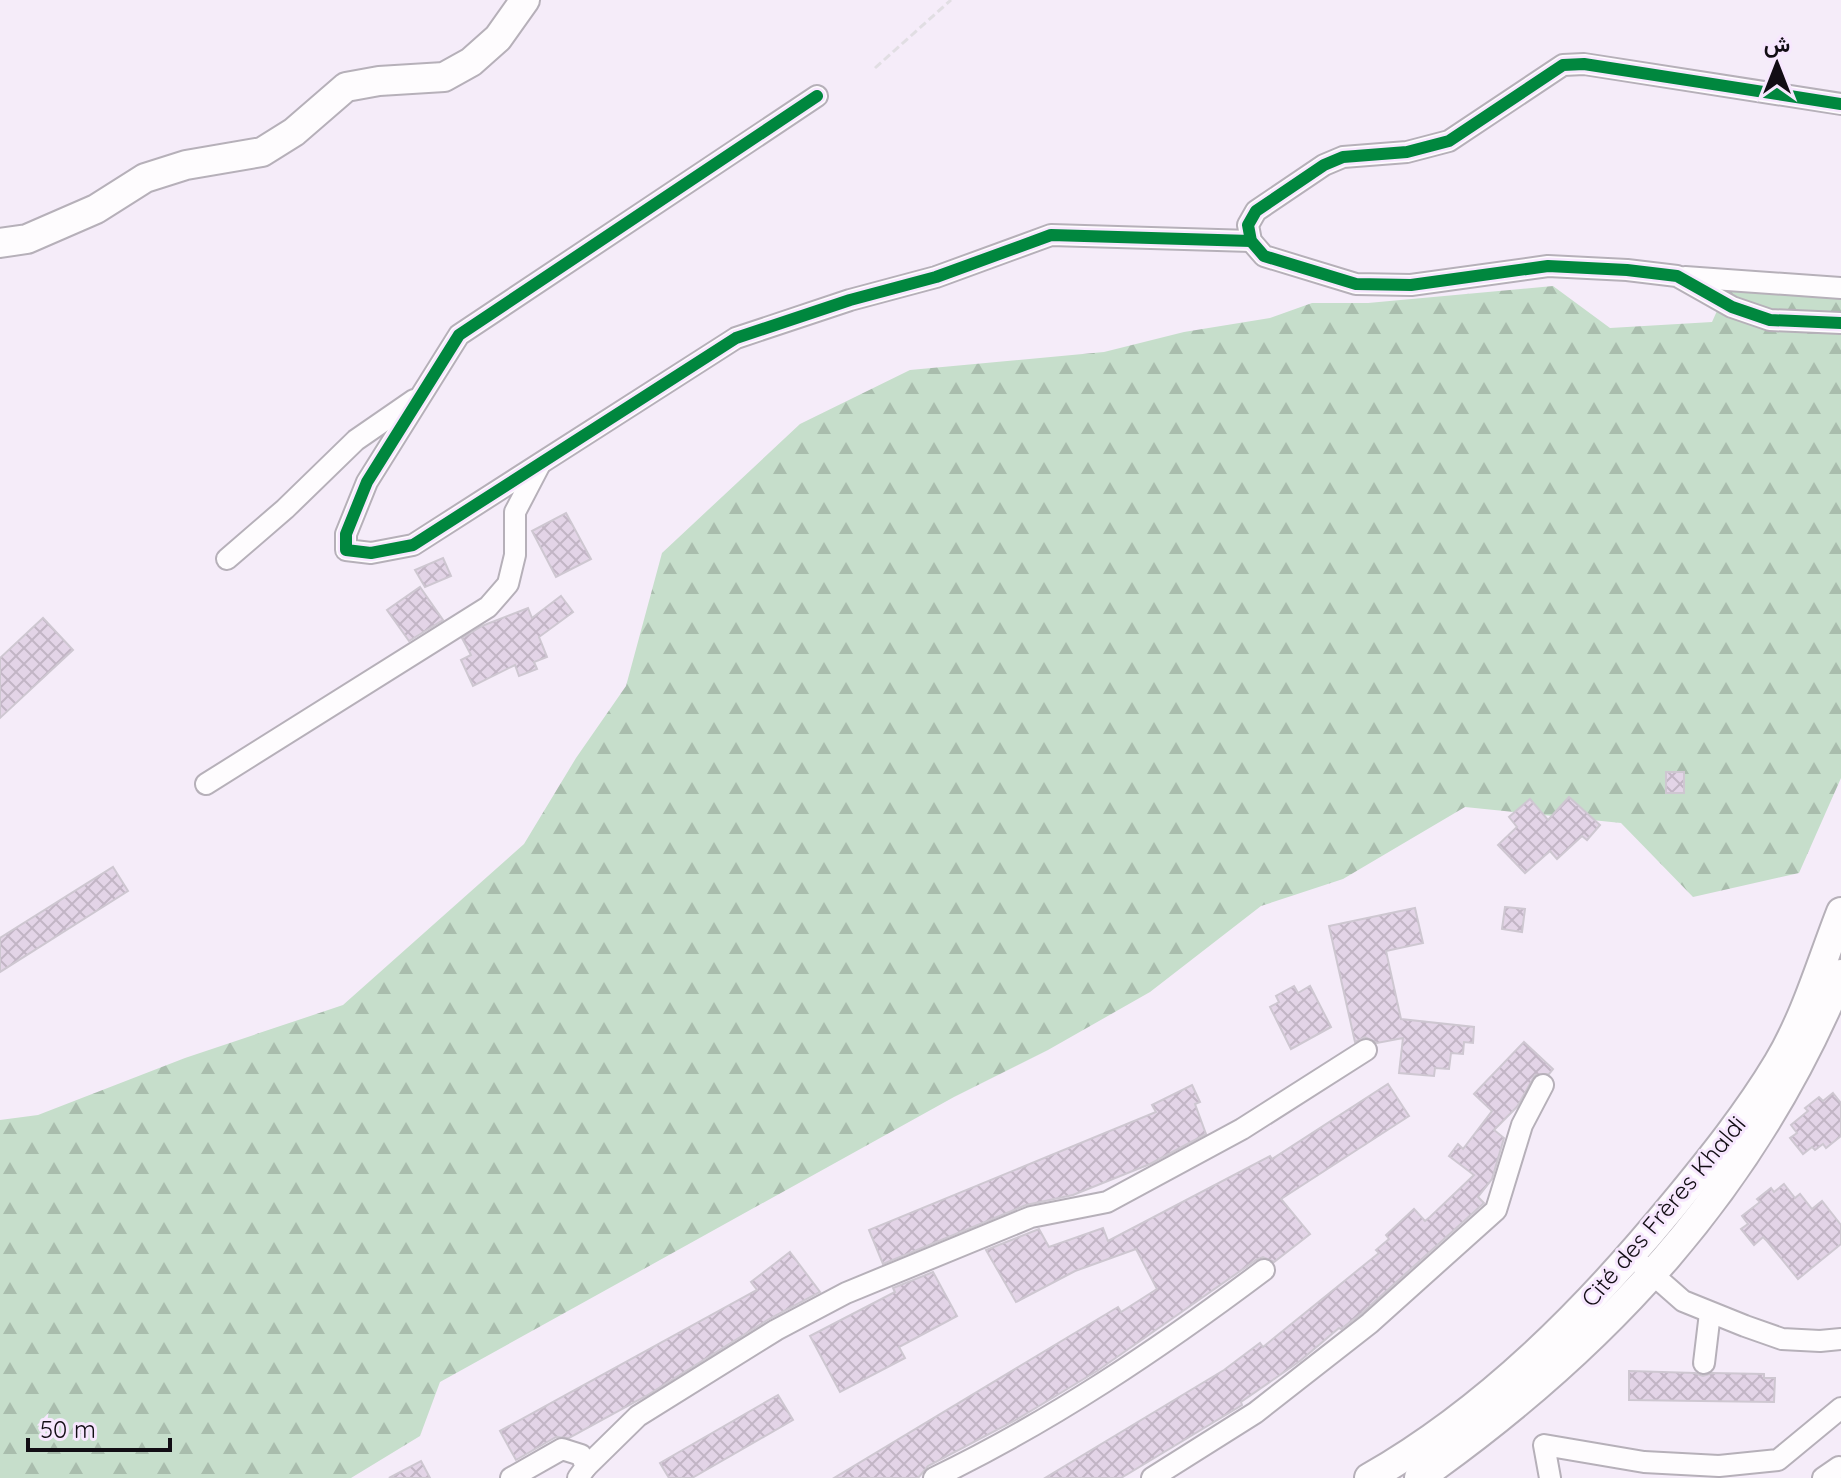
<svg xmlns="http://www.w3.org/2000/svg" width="1841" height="1478" font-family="Quicksand,Vazirmatn,sans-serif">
<defs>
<pattern id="forest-firs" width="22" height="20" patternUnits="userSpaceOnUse" patternTransform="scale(2)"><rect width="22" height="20" fill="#c6decb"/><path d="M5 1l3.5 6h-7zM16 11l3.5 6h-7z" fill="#a9bdad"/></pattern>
<pattern id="building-cross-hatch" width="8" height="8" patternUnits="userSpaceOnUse" patternTransform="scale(2)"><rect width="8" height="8" fill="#e3d4e7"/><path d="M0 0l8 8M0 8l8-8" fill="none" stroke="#c2b5c5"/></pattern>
</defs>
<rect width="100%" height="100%" fill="#f5ecf9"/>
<path fill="url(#forest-firs)" d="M1553,286L1610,328L1712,322L1726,291L1841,296V778L1799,873L1693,897L1621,823L1465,807L1343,879L1261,906L1150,992L1048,1050L954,1097L440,1382L420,1436L351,1478H0V1120L38,1115L185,1058L343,1005L524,844L576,758L626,686L662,553L800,424L910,370L1104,352L1184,332L1270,318L1312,303H1368Z"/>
<g fill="url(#building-cross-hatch)" stroke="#cec7d1" stroke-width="2">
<path d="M566,513L591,559L556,577L532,531Z"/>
<path d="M443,558L451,576L425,587L415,570Z"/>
<path d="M420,587L443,620L409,641L387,610Z"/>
<path d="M561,596L573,612L539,637L547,657L534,662L537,669L519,676L515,665L473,686L461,660L471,655L462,638L482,626L528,608L532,618Z"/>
<path d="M43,618L73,650L0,718V658Z"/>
<rect x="1666" y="772" width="18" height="21"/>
<path d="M1569,797L1600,825L1587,840L1582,836L1557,859L1550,851L1525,873L1498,845L1517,827L1509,817L1530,799L1548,820Z"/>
<path d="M113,867L128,891L0,972V938Z"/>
<path d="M1505,907L1525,909L1522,932L1502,929Z"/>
<path d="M1415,908L1423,943L1386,951L1401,1019L1474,1027L1473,1043L1464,1042L1463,1054L1451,1053L1449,1069L1435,1068L1434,1076L1399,1073L1403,1038L1377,1043L1365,1037L1355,1042L1329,926Z"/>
<path d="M1294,986L1298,993L1310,986L1331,1027L1291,1049L1270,1007L1279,1002L1276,996Z"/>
<path d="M1524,1042L1553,1069L1549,1074L1535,1075L1517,1107L1494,1130L1504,1138L1492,1179L1478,1197L1484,1203L1362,1313L1341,1329L1339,1328L1300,1361L1241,1402L1242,1405L1121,1478H1045L1224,1370L1260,1343L1263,1347L1379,1253L1376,1250L1389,1239L1386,1235L1414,1209L1425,1221L1430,1217L1474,1175L1449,1156L1458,1144L1463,1149L1492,1111L1474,1094Z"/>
<path d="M1388,1084L1409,1116L1281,1199L1310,1234L1274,1262L1263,1257L1256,1260L1097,1371L1014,1421L928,1466L918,1478H834L1118,1307L1121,1312L1157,1289L1136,1249L1075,1271L1016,1302L986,1250L1039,1229L1049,1247L1103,1228L1108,1241L1270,1156L1272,1159Z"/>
<path d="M1192,1085L1200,1102L1195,1104L1206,1134L1150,1164L1073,1195L1026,1205L883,1264L869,1230L1156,1112L1152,1105Z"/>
<path d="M1833,1093L1841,1103V1136L1826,1148L1823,1144L1815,1150L1812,1147L1803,1154L1790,1138L1797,1133L1791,1125L1808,1111L1805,1108L1819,1097L1823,1101Z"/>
<path d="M1784,1184L1795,1198L1800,1194L1812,1209L1822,1201L1841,1225V1244L1798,1279L1767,1241L1763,1237L1754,1245L1741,1229L1748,1224L1742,1216L1760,1202L1757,1199L1771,1188L1774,1192Z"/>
<path d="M790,1252L820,1292L769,1319L646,1396L569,1438L556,1437L516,1460L500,1431L757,1290L751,1282Z"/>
<path d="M933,1272L957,1316L899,1347L905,1358L840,1392L810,1336L895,1292L893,1288Z"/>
<path d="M1629,1371L1695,1373L1703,1376L1712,1373L1764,1374V1378H1775L1774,1402L1629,1400Z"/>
<path d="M778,1395L793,1420L692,1478H669L660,1463Z"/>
<path d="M421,1461L430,1478H389Z"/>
</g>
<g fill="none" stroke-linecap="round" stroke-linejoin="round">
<g stroke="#b6b0b9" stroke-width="24">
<g id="minor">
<path d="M817,96L459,335L367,482L346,534V550L371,553L413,545L736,338L850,300L936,277L1051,235L1251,241"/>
<path d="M1841,104L1584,64L1563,65L1449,141L1407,152L1343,157L1324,165L1256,211L1248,225L1251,241L1264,256L1356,284L1411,285L1548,266L1627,270L1677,276L1732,307L1770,320L1841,323"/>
<path d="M1685,277L1841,288"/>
<path d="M227,559L285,509L356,440L414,400"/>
<path d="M206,784L488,607L508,584L515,555V512L539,466"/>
<path d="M1642,1265L1683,1301L1745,1326L1782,1339L1820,1341L1841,1339"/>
<path d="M1704,1363L1710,1313"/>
<path d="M586,1467L638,1416L776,1330L846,1293L1031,1217L1107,1202L1242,1129L1366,1050"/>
<path d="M511,1478L562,1449L581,1455L586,1467L578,1478"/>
<path d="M934,1478C1052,1421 1159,1349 1264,1270"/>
<path d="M1152,1478L1255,1413L1370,1323L1496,1210L1522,1125L1543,1085"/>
<path d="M1550,1478L1544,1445L1644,1462L1719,1466L1778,1460L1841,1408"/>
<path d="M1823,1478L1839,1467"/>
</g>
</g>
<g stroke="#b6b0b9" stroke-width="32">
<g id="secondary">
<path d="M0,243L27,239L96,209L145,178L186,165L262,152L294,132L346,87L379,81L444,77L471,62L498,38L525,0"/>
<path d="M1369,1478C1488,1410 1587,1310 1674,1204C1711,1159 1748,1113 1778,1063C1806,1016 1821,963 1841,912"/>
<path d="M1419,1478C1606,1346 1753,1188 1841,974"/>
</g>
</g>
<path stroke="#e1dee3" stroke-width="3" stroke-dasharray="8 4" stroke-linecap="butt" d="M875,68L951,0"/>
<use href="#minor" stroke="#fefcfe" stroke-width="20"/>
<use href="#secondary" stroke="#fefcfe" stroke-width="28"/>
<g stroke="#f7e7fe" stroke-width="17">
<g id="cycleway">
<path d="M817,96L459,335L367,482L346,534V550L371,553L413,545L736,338L850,300L936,277L1051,235L1251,241"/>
<path d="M1841,104L1584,64L1563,65L1449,141L1407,152L1343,157L1324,165L1256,211L1248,225L1251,241L1264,256L1356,284L1411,285L1548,266L1627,270L1677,276L1732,307L1770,320L1841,323"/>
</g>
</g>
<use href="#cycleway" stroke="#00873e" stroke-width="12"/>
</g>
<g text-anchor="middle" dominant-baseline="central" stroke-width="6" stroke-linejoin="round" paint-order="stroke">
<g font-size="24" fill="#120d14" stroke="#f7e7fe">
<text transform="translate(1663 1211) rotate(-50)">Cité des Frères Khaldi</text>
</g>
</g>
<g transform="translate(1777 64)" stroke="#f7e7fe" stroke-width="6" paint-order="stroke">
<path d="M0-6L14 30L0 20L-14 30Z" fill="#120d14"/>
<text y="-12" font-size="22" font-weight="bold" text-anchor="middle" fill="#120d14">ش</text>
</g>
<path d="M28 1438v12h142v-12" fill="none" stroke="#120d14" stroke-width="4"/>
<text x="40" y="1438" font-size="24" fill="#120d14" stroke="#f7e7fe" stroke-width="6" paint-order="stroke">50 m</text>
</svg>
